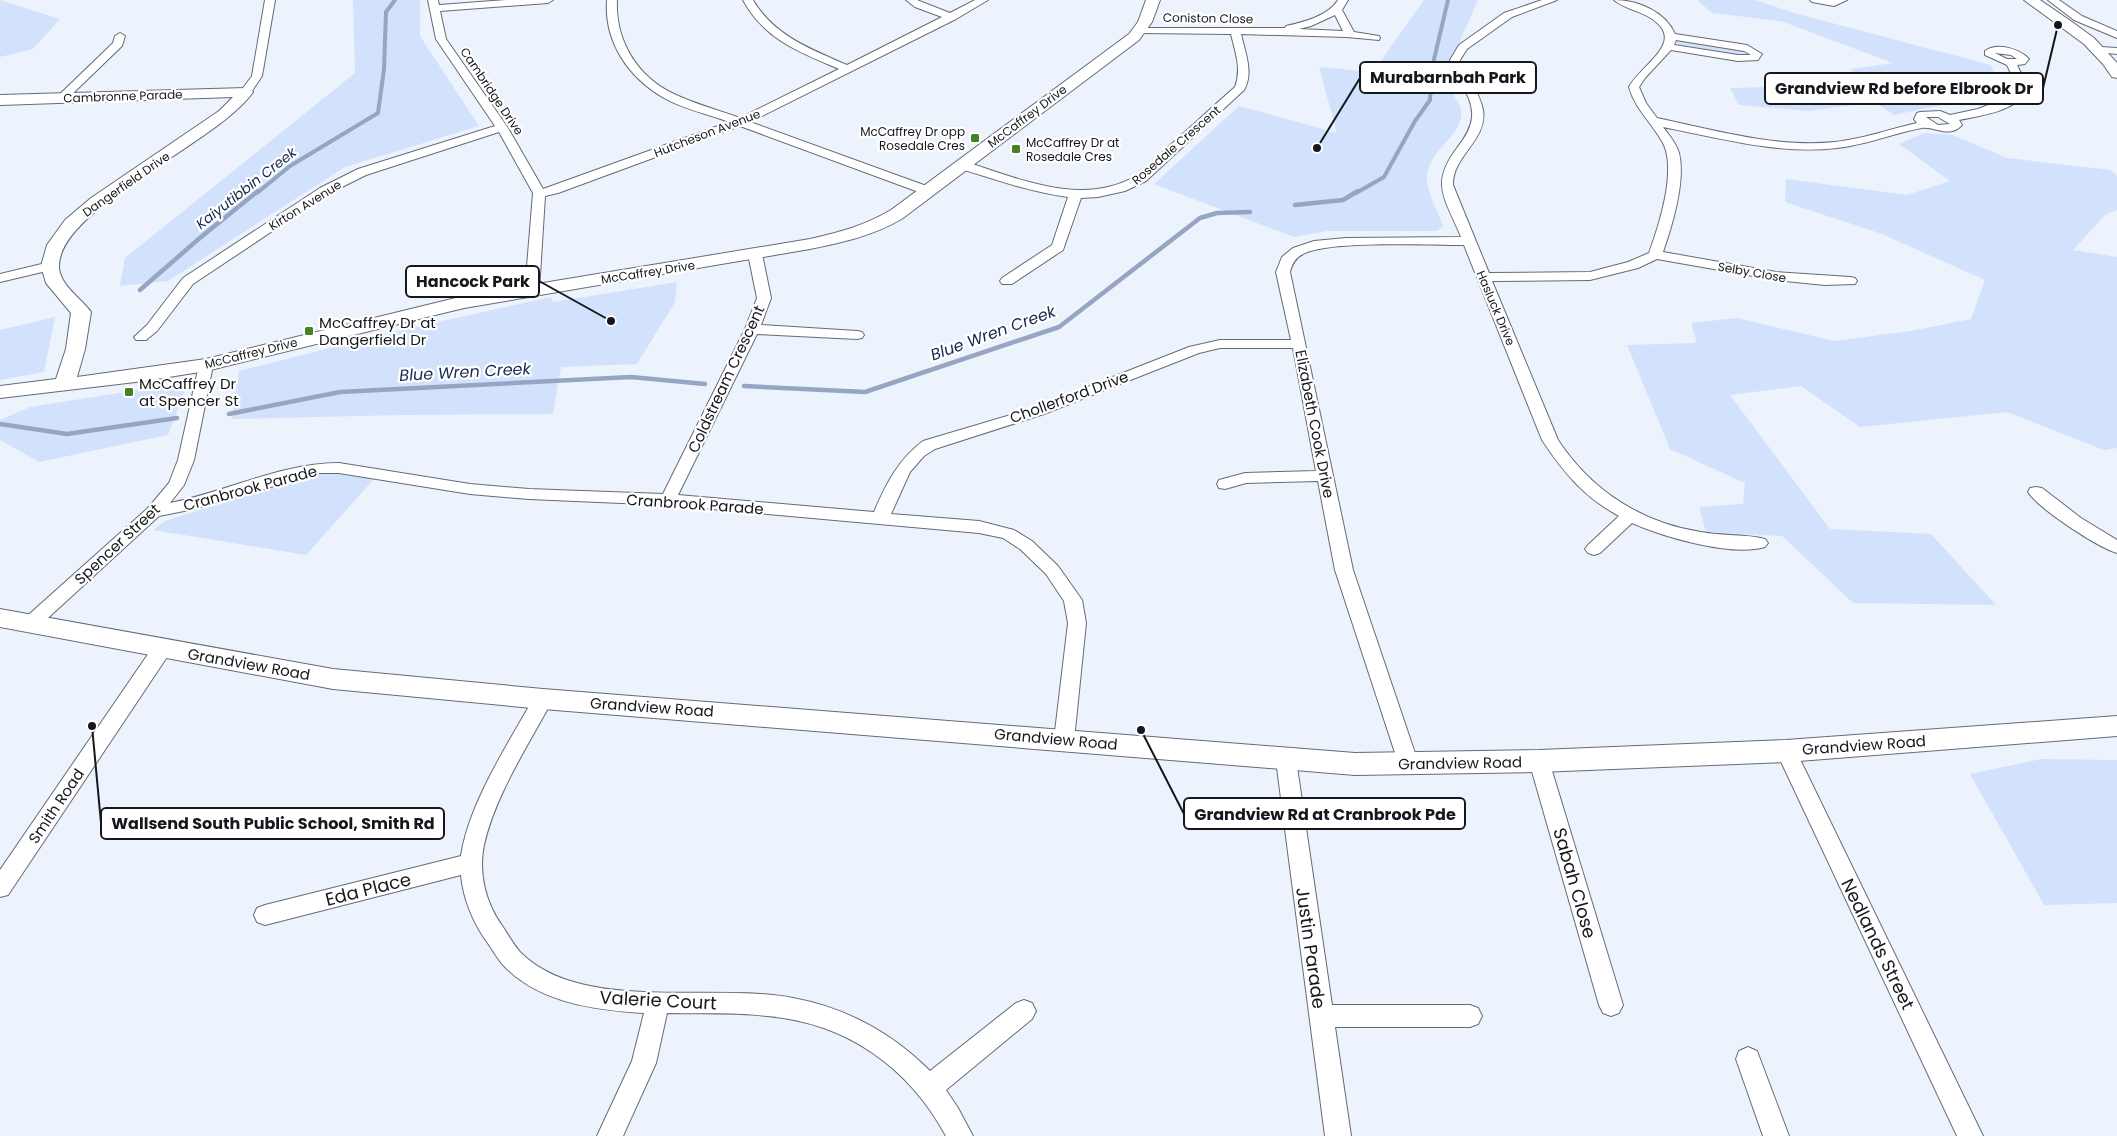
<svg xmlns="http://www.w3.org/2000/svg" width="2117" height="1136" font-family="Poppins,sans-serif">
<rect width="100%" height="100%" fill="#edf3fd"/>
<g fill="#d2e1fc">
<path d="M0,0L60,19L33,49L0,57Z"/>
<path d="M353,0H420V36L479,126L345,167L168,281L120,286L125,258L355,73Z"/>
<path d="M1424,0H1478L1443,79C1448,88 1459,100 1461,110C1465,137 1424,150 1427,182C1429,196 1438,212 1443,226L1437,231H1327L1294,237L1154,184L1239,106L1337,133L1319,67L1373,72Z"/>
<path d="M1697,0H1755L1794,13L1991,65L2000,93L1894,115L1874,102L1809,111L1739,105L1730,88L1858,85L1851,69L1893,63L1781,21L1712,13Z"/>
<path d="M1677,41L1743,50L1746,53L1737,54L1683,46L1677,44Z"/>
<path d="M1924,133L1953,135L2007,158L2111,170L2117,176V210L2105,215L2073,250L2117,257V448L2104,450L2007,412L1860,427L1801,386L1730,395L1830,529L1931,534L1996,605L1853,603L1782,536L1706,532L1699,507L1743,504L1745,483L1670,449L1627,345L1697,343L1691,323L1737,318L1834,341L1911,331L1971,319L1985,280L1882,234L1785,202L1786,179L1907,195L1950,181L1899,144Z"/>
<path d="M677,282L675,302L637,364L561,367L553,414L401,415L232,419L239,371L393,332L551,297L553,302Z"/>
<path d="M55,317L44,372L0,380V330Z"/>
<path d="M188,382L168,435L39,462L0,440V420L30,407Z"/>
<path d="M332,473L374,479L306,555L153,530L165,521L315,474Z"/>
<path d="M2041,759L2117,760V903L2044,905L1970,774Z"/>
</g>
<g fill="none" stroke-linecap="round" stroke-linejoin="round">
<g stroke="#96a6c2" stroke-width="4">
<path d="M257,193L290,166L378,113L384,69L386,12L395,0"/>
<path d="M1356,193L1384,177L1415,121L1430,100L1432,68L1448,0"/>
</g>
<g stroke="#96a6c2" stroke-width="4.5">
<path d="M1295,205L1343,200L1358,191"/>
<path d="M140,290L201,237L258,191"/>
<path d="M744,386L865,392L1059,327L1200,218L1217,213L1250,212"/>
<path d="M229,414L340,392L631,377L705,384"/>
<path d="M0,424L67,434L177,418"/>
</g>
<g stroke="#656b76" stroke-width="2">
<g id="street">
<path d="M265,0H275L262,76L250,94L246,95L240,92L252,76Z"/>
<path d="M428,0H438L439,5L506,0H553L548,3L440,11L446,39L508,128L543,189L729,122C708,114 683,109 664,98C628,77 604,42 607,0H617C615,40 637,77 674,94C695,104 718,110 740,118L839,69C799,52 765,40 743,0H753C774,36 811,49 847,65L942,17L915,7L906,0H917L950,13L975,0H988L956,19L750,122L932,188L934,191L932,194H924L740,126L558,193L545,196L539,291L532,295L525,291L533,193L499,132L366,175L328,194L193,284L157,331L146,340H136L134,337L147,325L183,278L320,188L358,169L495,126L436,39Z"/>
<path d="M1338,0H1348L1342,10L1354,32L1379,36L1380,38L1379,40L1347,37L1241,34C1245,52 1254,73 1244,90L1146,181L1125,191L1098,197L1081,198L1063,250L1012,284H1002L1000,281L1002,278L1052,245L1068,197C1030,192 994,179 958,168L956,165L958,162H966C1020,179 1082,207 1136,176C1147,170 1157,157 1167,148C1190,128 1212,107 1235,87C1242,69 1235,51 1231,34L1140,33L1135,30L1136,28H1285L1286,26C1304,22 1328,16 1338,0ZM1335,15L1343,31L1299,29L1311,26Z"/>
<path d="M1542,0H1557L1512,17L1467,49L1460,60C1466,77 1480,92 1483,110C1488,140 1452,156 1453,185L1489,273L1590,272L1628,262L1649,253C1659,226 1677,170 1663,143C1652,123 1635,109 1629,87C1642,63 1689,41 1649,17C1639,11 1623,8 1614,0C1637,0 1665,11 1675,34L1747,45L1762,54L1758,60L1738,61L1671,50L1645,78L1639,87L1646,103L1657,118C1715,130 1775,148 1835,142C1863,139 1890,129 1917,123L1914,119L1917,113L1920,112L1940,111L1950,115L1978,109L2009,97L2018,88L2007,65L1985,55V51C1997,42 2020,49 2029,59L2025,64L2017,65L2028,88C2017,112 1982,115 1959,120L1962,125C1949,139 1935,126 1922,128C1894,133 1866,145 1837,148C1779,155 1719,138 1663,127C1669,135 1676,143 1679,153C1686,181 1672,226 1663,252L1776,272L1850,277L1855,278L1857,281L1855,284L1825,285L1776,280L1657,259L1638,268L1590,280L1492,281L1558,440C1591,490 1641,523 1701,532C1720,536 1748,534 1765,539L1768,543L1765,547C1731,557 1664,537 1632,523L1600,553L1594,555L1588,553L1585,549L1588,545L1619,516C1584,497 1564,473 1542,440L1464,245C1431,245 1327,240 1303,254C1295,258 1292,264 1290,272L1353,570L1419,765L1416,771L1409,773L1402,771L1399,765L1335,570L1318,481L1246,483L1225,489L1219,488L1217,484L1219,480L1245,473L1316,471L1293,348H1220L1199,353L1044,414L935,449L924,456L910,472L891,514L979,521L1014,530L1032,541L1058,566L1082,600L1086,623L1074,740L1071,746L1064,748L1057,746L1054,740L1068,623L1064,601L1046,574L1020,549L1003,538L979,533L668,505L529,499L470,494L339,473H319L194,509L159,516L37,628L31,630L25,628L22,623L25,618L148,508L169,483L178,460L199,365L201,362H211L213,365L194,460L184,485L170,503C226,492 281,463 339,463L470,484L529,489L663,494L745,329L757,298L748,254L755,250L762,254L771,298L761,325L857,331L862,332L864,335L862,338L857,339L757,334L678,495L874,512C886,484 898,460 923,441L1034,408L1189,347L1220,340H1291L1276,272L1282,257L1293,248L1314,241L1346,238L1461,237C1446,199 1429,185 1457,148C1464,139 1471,129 1472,117C1474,97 1456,79 1450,60L1459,45L1504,13ZM1676,40L1744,51L1751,55H1738L1674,45ZM1995,53L2011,55L2017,59H2007ZM1926,117H1938L1950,124L1938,125Z"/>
<path d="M1810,0H1847L1834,6L1812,2Z"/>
<path d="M2048,0H2059L2082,16L2117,31V38L2074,20Z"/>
<path d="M120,33L125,36L122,46L67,99H59L57,97L59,95L113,43L115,36Z"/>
<path d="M2101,47L2117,48V54L2097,52L2096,50L2097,48Z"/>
<path d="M50,262L55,263L57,266L55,269L0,282V274Z"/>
<path d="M2036,487L2042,488L2081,518L2117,540V553C2097,547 2039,509 2028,492L2030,488Z"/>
<path d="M162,642L169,644L171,649L169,654L8,895L0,897V870L155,644Z"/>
<path d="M543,692L550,694L553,699C529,744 495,795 484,845C478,874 486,904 503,927C508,935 514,945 520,952C581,1014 713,982 793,998C847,1008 892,1033 930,1071L1016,1003L1024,1000L1032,1003L1036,1011L1032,1019L946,1090L958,1108L973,1136H946C908,1066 846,1023 767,1016C734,1012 700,1014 667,1013L656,1063L623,1136H597L632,1061L644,1013C595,1010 541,1003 505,967C498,960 493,950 487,942C473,923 463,898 461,875L265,925L257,922L254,915L257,908L265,905L461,856C469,802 510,741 536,694Z"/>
<path d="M1786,743L1793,745L1796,751L1983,1136H1957L1776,751L1779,745Z"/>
<path d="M1286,752L1293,754L1296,760L1332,1005H1470L1478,1008L1482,1016L1478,1024L1470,1027H1335L1351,1136H1325L1276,760L1279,754Z"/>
<path d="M1539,753L1546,755L1549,761L1623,1005L1619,1013L1611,1016L1603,1013L1599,1005L1529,761L1532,755Z"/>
<path d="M1748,1047L1757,1051L1789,1136H1763L1736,1059L1739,1051Z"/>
</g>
</g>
<g stroke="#656b76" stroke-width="2">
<g id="secondary">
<path d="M1146,0H1160L1152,22L1139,40L903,218C873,236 844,242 810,249L464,308L206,371L144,381L0,398V386L56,379L66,349L71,313L46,283L41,266L47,245L65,220L91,198L219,111L233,97L0,105V95L246,88L251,89L253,92C219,142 59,208 59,266C59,285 81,298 91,312L85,349L77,377L206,359L464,296L810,239C840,232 864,226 891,210L1129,34L1138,22Z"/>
<path d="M2024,0H2040L2072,22L2094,38L2117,63V78L2112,77L2103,64L2084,44Z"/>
<path d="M0,609L333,669L543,689L1355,753L1539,750L1786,740L2117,716V736L1786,762L1539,772L1355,775L543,709L333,689L0,627Z"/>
</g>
</g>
<use href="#street" fill="#fff" fill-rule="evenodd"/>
<use href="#secondary" fill="#fff" fill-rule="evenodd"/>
</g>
<g fill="#448323" stroke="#fff" stroke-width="2">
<rect x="970" y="133" width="10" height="10" rx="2.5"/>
<rect x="1011" y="144" width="10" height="10" rx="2.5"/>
<rect x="304" y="326" width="10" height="10" rx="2.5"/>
<rect x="124" y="387" width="10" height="10" rx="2.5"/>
</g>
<g text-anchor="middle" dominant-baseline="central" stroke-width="4.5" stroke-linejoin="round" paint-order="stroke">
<g font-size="12" fill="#15171c" stroke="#fff">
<text transform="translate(1208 18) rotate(1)">Coniston Close</text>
<text transform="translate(492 91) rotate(56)">Cambridge Drive</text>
<text transform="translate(123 96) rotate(-2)">Cambronne Parade</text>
<text transform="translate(1027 116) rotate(-37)">McCaffrey Drive</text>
<text transform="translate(707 133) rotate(-21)">Hutcheson Avenue</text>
<text transform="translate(1176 145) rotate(-41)">Rosedale Crescent</text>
<text transform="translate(126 184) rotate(-35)">Dangerfield Drive</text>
<text transform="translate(305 205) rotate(-32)">Kirton Avenue</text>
<text transform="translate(648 272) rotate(-9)">McCaffrey Drive</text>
<text transform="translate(1752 272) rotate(10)">Selby Close</text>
<text transform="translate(1496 308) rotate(67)">Hasluck Drive</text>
<text transform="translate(251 353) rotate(-14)">McCaffrey Drive</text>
</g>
<g font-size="12" fill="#15171c" stroke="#fff" text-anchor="end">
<text x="965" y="131">McCaffrey Dr opp<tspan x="965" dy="14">Rosedale Cres</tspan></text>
<text x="1026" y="142" text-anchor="start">McCaffrey Dr at<tspan x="1026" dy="14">Rosedale Cres</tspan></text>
</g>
<g font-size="14" font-style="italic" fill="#15284e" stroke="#fff">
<text transform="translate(246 188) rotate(-38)">Kaiyutibbin Creek</text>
</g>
<g font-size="15" fill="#15171c" stroke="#fff" text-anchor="start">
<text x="319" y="322">McCaffrey Dr at<tspan x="319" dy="17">Dangerfield Dr</tspan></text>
<text x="139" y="383">McCaffrey Dr<tspan x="139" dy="17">at Spencer St</tspan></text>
</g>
<g font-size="15" fill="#15171c" stroke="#fff">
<text transform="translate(726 379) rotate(-65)">Coldstream Crescent</text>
<text transform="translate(1069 397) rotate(-20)">Chollerford Drive</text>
<text transform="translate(1315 424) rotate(79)">Elizabeth Cook Drive</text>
<text transform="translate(250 488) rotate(-15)">Cranbrook Parade</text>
<text transform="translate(695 504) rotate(4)">Cranbrook Parade</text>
<text transform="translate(117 544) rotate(-43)">Spencer Street</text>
<text transform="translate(249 664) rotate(10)">Grandview Road</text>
<text transform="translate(652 707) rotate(4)">Grandview Road</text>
<text transform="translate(1056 739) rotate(5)">Grandview Road</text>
<text transform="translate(1864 745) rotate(-4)">Grandview Road</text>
<text transform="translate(1460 763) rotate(-1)">Grandview Road</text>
<text transform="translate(56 806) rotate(-56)">Smith Road</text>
</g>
<g font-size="16" font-style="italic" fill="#15284e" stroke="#fff">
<text transform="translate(993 333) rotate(-20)">Blue Wren Creek</text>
<text transform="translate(465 372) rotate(-3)">Blue Wren Creek</text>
</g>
<g font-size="18" fill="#15171c" stroke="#fff">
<text transform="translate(1575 883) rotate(74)">Sabah Close</text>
<text transform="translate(368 889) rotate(-14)">Eda Place</text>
<text transform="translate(1878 944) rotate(64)">Nedlands Street</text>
<text transform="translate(1311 948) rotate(82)">Justin Parade</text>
<text transform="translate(658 1000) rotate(3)">Valerie Court</text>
</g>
</g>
<path fill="none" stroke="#15171c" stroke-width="2" d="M1317 148L1360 78M2058 25L2043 88M611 321L539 281M1141 730L1184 814M92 726L101 823"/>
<g fill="#15171c" stroke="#fff" stroke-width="2">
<circle cx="1317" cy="148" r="5"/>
<circle cx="2058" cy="25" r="5"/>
<circle cx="611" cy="321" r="5"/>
<circle cx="1141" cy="730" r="5"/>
<circle cx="92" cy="726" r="5"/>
</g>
<g fill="#fff" stroke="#15171c" stroke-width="2">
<rect x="1360" y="62" width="176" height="31" rx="5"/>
<rect x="1765" y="73" width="278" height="31" rx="5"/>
<rect x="406" y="266" width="133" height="31" rx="5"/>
<rect x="1184" y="798" width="281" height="31" rx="5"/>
<rect x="101" y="808" width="343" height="31" rx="5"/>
</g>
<g font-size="16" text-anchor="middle" font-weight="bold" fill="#15171c">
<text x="1448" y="83">Murabarnbah Park</text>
<text x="1904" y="94">Grandview Rd before Elbrook Dr</text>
<text x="473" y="287">Hancock Park</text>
<text x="1325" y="820">Grandview Rd at Cranbrook Pde</text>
<text x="273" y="829">Wallsend South Public School, Smith Rd</text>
</g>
</svg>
